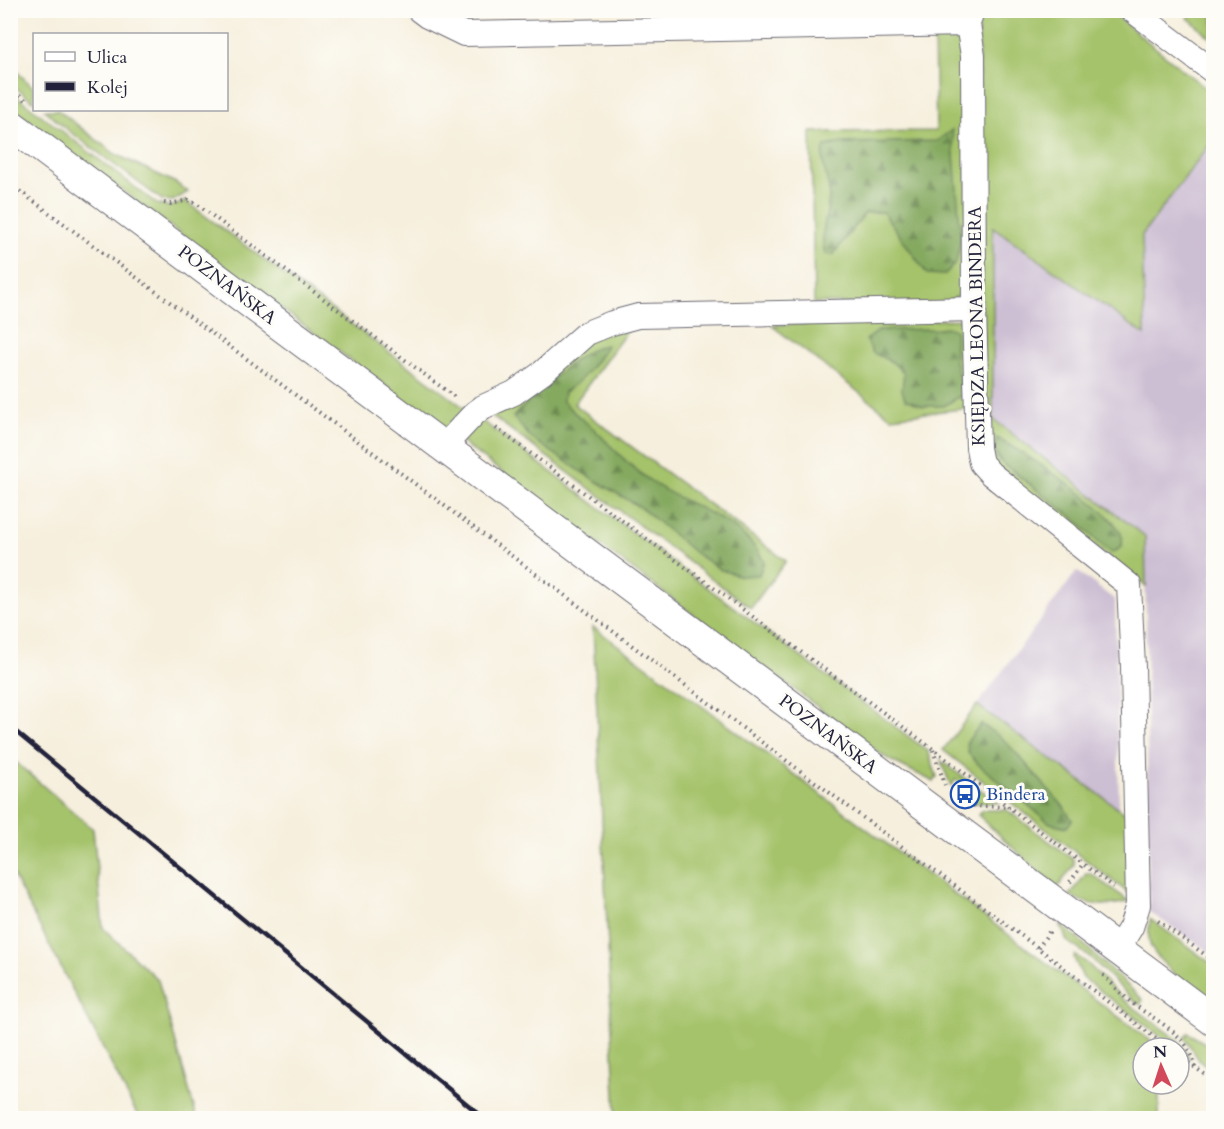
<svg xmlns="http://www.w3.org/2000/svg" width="1224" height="1129" font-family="Cardo,serif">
<defs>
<pattern id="forest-firs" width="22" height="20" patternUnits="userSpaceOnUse" patternTransform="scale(1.5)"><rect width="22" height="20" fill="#84a95f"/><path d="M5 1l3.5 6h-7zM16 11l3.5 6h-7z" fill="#6c8950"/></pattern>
</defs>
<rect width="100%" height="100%" fill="#fdfcf7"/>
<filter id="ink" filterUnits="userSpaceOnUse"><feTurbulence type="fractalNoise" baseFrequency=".0167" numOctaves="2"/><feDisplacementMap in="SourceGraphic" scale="12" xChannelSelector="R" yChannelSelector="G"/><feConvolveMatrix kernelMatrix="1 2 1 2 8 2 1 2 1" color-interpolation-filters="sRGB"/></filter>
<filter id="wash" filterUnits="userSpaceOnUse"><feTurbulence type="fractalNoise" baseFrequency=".008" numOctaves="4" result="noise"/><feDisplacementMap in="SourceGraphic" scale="24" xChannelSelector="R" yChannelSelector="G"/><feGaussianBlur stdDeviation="1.35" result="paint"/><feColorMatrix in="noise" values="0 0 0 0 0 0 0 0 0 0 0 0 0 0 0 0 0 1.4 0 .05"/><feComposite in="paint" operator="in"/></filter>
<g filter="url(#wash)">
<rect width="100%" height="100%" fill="#f6efdd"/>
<g fill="#ccbed3">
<path d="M1213,140V954L1149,912L1145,536L993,419V226L1145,335L1142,235Z"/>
<path d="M1077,571L1115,600L1119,811L977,705Z"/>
</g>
<g fill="#a5c36b" stroke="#647253" stroke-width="1.5">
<path d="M1194,10L1213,11V40L1188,18Z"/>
<path d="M978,11H1110L1213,94V140L1142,235L1145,335L993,227V419L1145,536L1146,587L994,467L984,447Z"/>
<path d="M934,38L959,39L965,51L970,281L959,296L938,305L814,303L811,132L936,131Z"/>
<path d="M11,66L34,88V102L11,84Z"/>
<path d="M10,91L157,204C168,208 174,207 185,201L928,751L937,777L934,782L888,759L11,108Z"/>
<path d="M44,110H58L115,154L176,183L188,192L173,201L162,200L69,131Z"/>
<path d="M967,319L970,408L891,417L771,325Z"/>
<path d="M630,327L574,404L786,561L751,608L488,413L599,332Z"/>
<path d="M593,627L717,717L1159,1047L1143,1048V1084H1159V1118H616Z"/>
<path d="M977,705L1130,817L1131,895L943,750Z"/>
<path d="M11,758L93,829L103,928L158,980L197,1118H139L11,871Z"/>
<path d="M941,761L999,803H974L961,793L966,787L956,779L951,786L950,784Z"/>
<path d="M982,810H1007L1073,859L1074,865L1058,887L1043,876L978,815Z"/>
<path d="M1090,873L1129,901C1110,907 1087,907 1070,895L1086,874Z"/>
<path d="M1150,919L1213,965V1003C1195,990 1161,967 1151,947C1147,939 1149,927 1150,919Z"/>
<path d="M1060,924L1077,938L1143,1000L1140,1005L1130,997L1091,958L1067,941Z"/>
<path d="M1075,955L1087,963L1124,1000L1179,1041L1190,1059L1179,1050V1048H1176L1083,978L1074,958Z"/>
<path d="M1188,1033L1213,1048V1071L1199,1060L1184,1037Z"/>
</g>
<g fill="url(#forest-firs)" stroke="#53664d" stroke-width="1.5">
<path d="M952,130L961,239L956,263L944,275L927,274L883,212L865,213L833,255L825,254C818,234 830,212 829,192C828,176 819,161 825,146L842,143L937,141Z"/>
<path d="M946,327L955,330C957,341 954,350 955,360C957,372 961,383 962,395L944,406H923L905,399L902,390L904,373L892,362L873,353L866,340L880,330L938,329Z"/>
<path d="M607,345C595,363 583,381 564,392L563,401C572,412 583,420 594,429C613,448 630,467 652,482C691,509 739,516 764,561L759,575L741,576L721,570L695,553L643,509L588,476L531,438L513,417C533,397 580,347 607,345Z"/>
<path d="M997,438C1023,453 1115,509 1122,537C1123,540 1122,544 1122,547L1112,553L1097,541L1077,521L998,460L994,450Z"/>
<path d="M981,724L1003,739L1018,755L1063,806L1072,820L1067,827L1050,823L979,765L968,753L967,742Z"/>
</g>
</g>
<g filter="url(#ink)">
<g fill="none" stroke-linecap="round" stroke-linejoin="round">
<g stroke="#6c6a74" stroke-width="26">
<g id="minor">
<path d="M419,10L427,16L464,34L968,24"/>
<path d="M972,10L968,24L973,56L974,309L978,448L981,463L991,474L1129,585L1133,667L1138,905L1131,927L1117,950"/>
<path d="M1132,10L1214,72"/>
<path d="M443,447L475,413L483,407L514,393L542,373L587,333L612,323L638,316L974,309"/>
</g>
</g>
<g stroke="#6c6a74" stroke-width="32">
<path id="major" d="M10,124L1214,1021"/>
</g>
<g stroke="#6c6a74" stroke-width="4" stroke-dasharray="1.5 4.5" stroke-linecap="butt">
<path d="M10,88L27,101"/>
<path d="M10,184L328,419L1038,948L1168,1048"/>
<path d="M164,203L170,204L189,200L198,205L456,398"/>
<path d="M496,428L933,749L1083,864"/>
<path d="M933,750L945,785"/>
<path d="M973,806L1010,807"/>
<path d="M1070,882L1083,864L1114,887"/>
<path d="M1158,921L1214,961"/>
<path d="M1038,948L1049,932L1048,929"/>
<path d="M1103,975C1111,983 1119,991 1127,999C1150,1019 1191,1033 1195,1068"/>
<path d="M1179,1056L1214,1081"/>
</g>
<use href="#minor" stroke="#fff" stroke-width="24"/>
<use href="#major" stroke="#fff" stroke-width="30"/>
<path stroke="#22223b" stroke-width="4.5" d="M10,727L484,1118"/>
</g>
</g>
<defs>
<g id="bus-ring" transform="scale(1.5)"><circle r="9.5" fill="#fdfcf7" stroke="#1a4fb4" stroke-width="1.5"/><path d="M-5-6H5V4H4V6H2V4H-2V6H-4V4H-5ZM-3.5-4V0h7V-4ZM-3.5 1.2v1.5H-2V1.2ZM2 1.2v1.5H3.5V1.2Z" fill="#1a4fb4"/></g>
</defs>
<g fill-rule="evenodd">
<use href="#bus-ring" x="965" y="794"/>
</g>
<g text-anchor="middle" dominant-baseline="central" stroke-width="6" stroke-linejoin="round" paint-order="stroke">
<g font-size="18" fill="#22223b" stroke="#fdfcf7">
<text transform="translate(227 285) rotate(37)">POZNAŃSKA</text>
<text transform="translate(977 326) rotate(-91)">KSIĘDZA LEONA BINDERA</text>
<text transform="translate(828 734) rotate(37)">POZNAŃSKA</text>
</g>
<g font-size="18" fill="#164399" stroke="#fdfcf7" text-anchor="start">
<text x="986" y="794">Bindera</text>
</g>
</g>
<rect width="1224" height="1129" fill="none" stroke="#fdfcf7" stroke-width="36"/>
<rect x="33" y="33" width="195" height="78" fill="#fdfcf7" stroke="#a5a5ac" stroke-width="1.5"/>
<rect x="45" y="52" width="30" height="9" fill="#ffffff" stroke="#a5a5ac" stroke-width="1.5"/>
<text x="87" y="63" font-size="18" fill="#22223b">Ulica</text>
<rect x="45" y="82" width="30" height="9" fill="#22223b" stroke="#a5a5ac" stroke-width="1.5"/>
<text x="87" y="93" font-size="18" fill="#22223b">Kolej</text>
<g transform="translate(1161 1066) rotate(357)"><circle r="28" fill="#fdfcf7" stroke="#a5a5ac" stroke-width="1.5"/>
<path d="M0-4.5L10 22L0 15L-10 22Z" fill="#d1495b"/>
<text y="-9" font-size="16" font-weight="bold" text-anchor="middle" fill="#22223b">N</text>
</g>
</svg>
